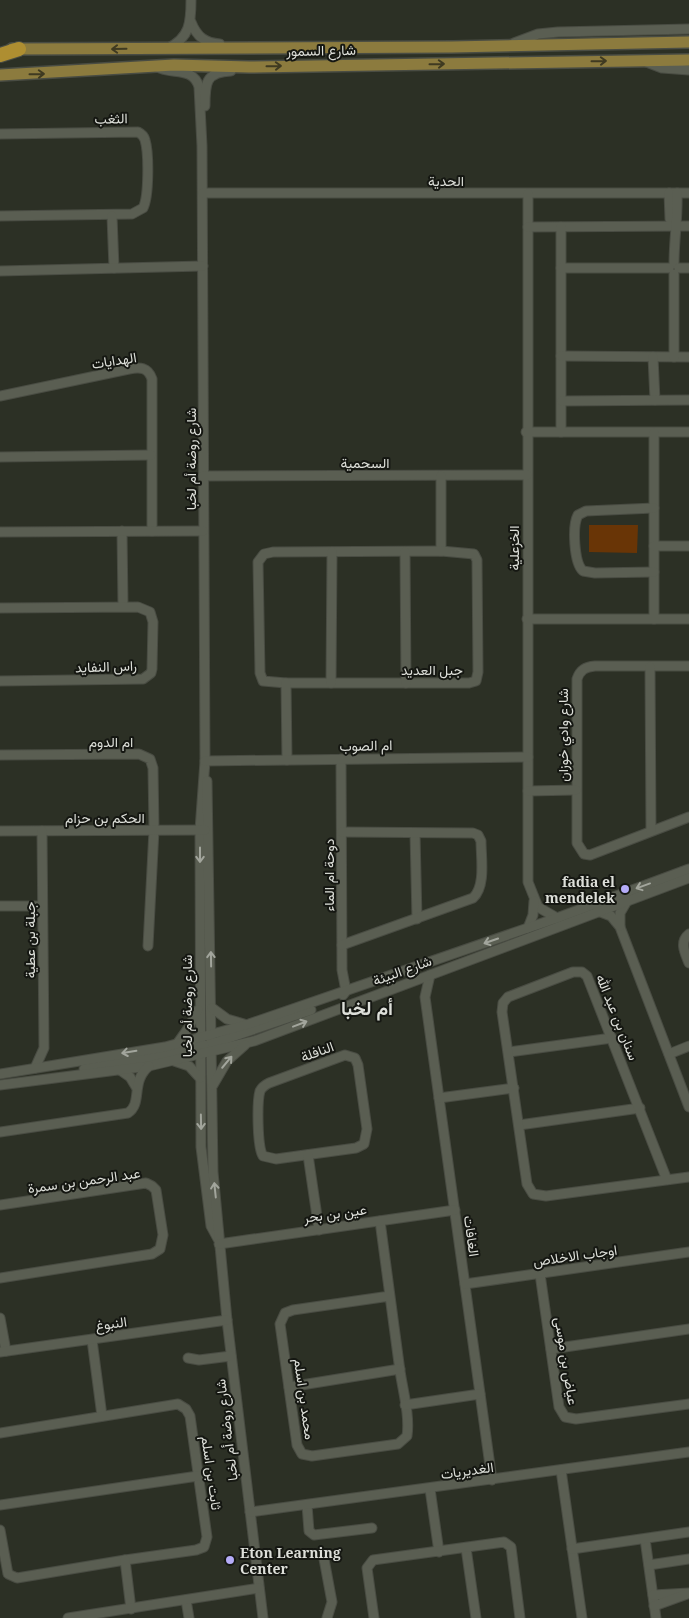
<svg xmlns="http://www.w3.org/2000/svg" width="689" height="1618" font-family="'Noto Serif',Vazirmatn,serif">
<rect width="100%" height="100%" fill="#2c3025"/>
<path fill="#693506" d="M589,525H638L637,553L589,552Z"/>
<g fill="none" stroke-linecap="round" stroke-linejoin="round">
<g stroke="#494c43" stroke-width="11">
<g id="minor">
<path d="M191,22C197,37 205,43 220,44"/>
<path d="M514,43L538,34L558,32L689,29"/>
<path d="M168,48C190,38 191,22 191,0"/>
<path d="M644,61L662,68L689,70"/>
<path d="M157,67C172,75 193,66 199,87L202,146L205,761L200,830L201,1147L211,1226L218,1239"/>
<path d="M205,106C205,84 205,72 231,71"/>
<path d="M0,134L138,132C142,134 144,136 145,140C149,153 149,197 143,208L132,214L0,216"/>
<path d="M203,193H689"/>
<path d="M669,193L670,219L675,226"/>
<path d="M528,194V882L538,907L557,918"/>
<path d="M112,216L114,268"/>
<path d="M528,227L689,226"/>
<path d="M561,227V432"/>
<path d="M674,264C674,239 678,217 677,193"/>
<path d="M561,268H669"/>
<path d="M679,268H689"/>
<path d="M0,271L203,266"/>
<path d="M561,356L689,357"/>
<path d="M653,357L655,400"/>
<path d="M674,357V274"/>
<path d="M0,396L129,369C140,367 148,367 152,379V531"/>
<path d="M562,401L689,400"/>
<path d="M526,432H689"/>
<path d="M654,433V619"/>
<path d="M0,457L151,455"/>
<path d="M203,476L527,475"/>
<path d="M654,508L586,511L578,515C572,526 574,563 583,571L595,573L654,572"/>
<path d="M122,531L123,606"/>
<path d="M0,532L203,531"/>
<path d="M654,546H689"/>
<path d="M441,551V476"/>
<path d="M273,552L441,551L474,554L477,560L478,672L476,681L469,683H286L263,681L260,673L258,562L264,554Z"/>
<path d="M405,552L406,683"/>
<path d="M0,608L138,607L150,612L153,622L152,669L151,673L143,679L0,681"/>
<path d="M527,619H689"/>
<path d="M689,666H595C585,667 580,670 577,679V843L584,854L590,855L689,817"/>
<path d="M650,667L651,831"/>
<path d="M286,683L287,760"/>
<path d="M331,683L332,552"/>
<path d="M0,755L139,754L150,759L153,768L154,830L148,946"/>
<path d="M341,759L342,970L346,991L343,995"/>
<path d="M205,761L528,757"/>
<path d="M207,781L213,1172L227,1320L263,1618"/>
<path d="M528,791L576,790"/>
<path d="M0,831L205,830"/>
<path d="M415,833L417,919"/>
<path d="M0,906H42"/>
<path d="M598,911L611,916L620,927L689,1107"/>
<path d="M620,926V913L627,901"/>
<path d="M528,928L533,915L534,901"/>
<path d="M689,934C679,942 685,953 689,963"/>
<path d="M342,945L473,898C486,886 481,858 481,841L478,835L473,833L342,832"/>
<path d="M430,975L425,997L492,1480"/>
<path d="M212,1008L227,1019L244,1024"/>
<path d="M177,1044L189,1027L198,1010"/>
<path d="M208,1045L311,1010"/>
<path d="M509,1052L612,1038"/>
<path d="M669,1054L689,1046"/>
<path d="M345,1055L355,1058L358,1065L367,1129L364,1144L356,1148L276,1159L263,1156C257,1147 257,1101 260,1091C262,1087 265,1085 269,1083Z"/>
<path d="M174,1061L189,1066L200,1078"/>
<path d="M35,1068L44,1048L42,831"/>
<path d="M84,1069L159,1056L204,1045"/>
<path d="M120,1070L130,1077L136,1087"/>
<path d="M0,1074L165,1047L249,1024L557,918L689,869"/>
<path d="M0,1085L149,1066L254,1041L689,878"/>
<path d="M213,1085L227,1061L245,1045"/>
<path d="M439,1098L514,1088"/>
<path d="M519,1125L640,1108"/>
<path d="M0,1132L128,1113C143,1103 130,1082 149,1066"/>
<path d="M308,1155L319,1230"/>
<path d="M667,1180L587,976L582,972H573L508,997L503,1003L502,1012L527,1184L533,1194L546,1196L689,1177"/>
<path d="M0,1205L146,1183L152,1186L156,1190L163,1235L160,1249L152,1254L0,1278"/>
<path d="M380,1221C387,1271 393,1321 400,1371C403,1391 410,1416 407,1436L398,1444L312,1456L302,1454L297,1445L280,1324L285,1313L293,1310L390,1296"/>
<path d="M219,1244L455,1210"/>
<path d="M540,1274L559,1407L565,1417L576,1419L689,1404"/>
<path d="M465,1284L689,1252"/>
<path d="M0,1318L6,1351"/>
<path d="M92,1340L102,1416"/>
<path d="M551,1349L689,1329"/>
<path d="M0,1352L227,1320"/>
<path d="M188,1358L199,1360L231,1356"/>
<path d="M289,1387L400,1369"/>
<path d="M405,1405L480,1394"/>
<path d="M0,1433L178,1404L186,1409L190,1416L207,1537L204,1547L196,1550L125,1560L17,1578L8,1574L0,1530"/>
<path d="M561,1470L582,1618"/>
<path d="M430,1489L439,1552"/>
<path d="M0,1505L198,1476"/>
<path d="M307,1505L309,1531L314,1535L372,1528"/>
<path d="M250,1512L689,1452"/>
<path d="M645,1539L656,1618"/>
<path d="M466,1548L476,1618"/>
<path d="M572,1549L689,1532"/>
<path d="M324,1559L332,1602L327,1618"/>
<path d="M125,1560L131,1609"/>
<path d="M649,1565L689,1559"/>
<path d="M653,1595L689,1593"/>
<path d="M186,1600L189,1618"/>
<path d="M654,1606L687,1594"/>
<path d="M68,1618L259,1588"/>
<path d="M374,1618L367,1568L373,1560L504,1542L511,1547L520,1618"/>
</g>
</g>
<g stroke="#494c43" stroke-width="14">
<g id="major">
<path d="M12,49L452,47L689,42"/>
<path d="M0,75L174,65L249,67L689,60"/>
</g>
</g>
<g stroke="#494c43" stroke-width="16">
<path id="highway" d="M0,55L19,49"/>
</g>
<use href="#minor" stroke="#5a5e52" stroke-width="9"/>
<use href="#major" stroke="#8c7b3e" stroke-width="11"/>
<use href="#highway" stroke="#ae8e31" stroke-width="14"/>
</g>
<defs><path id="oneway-shaft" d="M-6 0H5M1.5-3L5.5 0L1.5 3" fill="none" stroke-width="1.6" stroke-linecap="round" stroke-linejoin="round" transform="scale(1.25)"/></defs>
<g stroke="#3f3a21">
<use href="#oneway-shaft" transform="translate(119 49) rotate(179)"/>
<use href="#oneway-shaft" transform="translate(599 61) rotate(-1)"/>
<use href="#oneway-shaft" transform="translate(437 64) rotate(-1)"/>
<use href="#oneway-shaft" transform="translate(274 66) rotate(-1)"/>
<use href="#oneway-shaft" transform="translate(37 74) rotate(-1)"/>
</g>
<g stroke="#a2a59c">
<use href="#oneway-shaft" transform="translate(200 855) rotate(90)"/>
<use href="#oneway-shaft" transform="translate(643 886) rotate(160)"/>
<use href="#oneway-shaft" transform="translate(491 941) rotate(161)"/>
<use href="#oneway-shaft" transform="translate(211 959) rotate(-91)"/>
<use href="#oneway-shaft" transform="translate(300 1024) rotate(-21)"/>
<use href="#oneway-shaft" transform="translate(129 1052) rotate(171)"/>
<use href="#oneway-shaft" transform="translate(227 1062) rotate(-50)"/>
<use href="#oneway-shaft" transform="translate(201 1122) rotate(89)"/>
<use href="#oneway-shaft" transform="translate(215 1190) rotate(-96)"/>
</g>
<g fill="#b5acf8" stroke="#151712" stroke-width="2">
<circle cx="625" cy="889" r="5"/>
<circle cx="230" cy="1560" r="5"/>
</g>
<g text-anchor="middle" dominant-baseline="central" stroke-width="4" stroke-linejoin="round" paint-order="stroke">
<g font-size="14" fill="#dddfd9" stroke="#151712">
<text transform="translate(321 50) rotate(-1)">شارع السمور</text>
<text transform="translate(111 118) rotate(-1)">الثغب</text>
<text x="446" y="180">الحدية</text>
<text transform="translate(114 360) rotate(-9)">الهدايات</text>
<text transform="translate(190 459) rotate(-90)">شارع روضة أم لخبا</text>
<text x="365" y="462">السحمية</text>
<text transform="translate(513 548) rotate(-90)">الخزعلية</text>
<text transform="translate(106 666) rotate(-2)">راس النفايد</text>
<text x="432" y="669">جبل العديد</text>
<text transform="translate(562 735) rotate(-90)">شارع وادي خوزان</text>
<text x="111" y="741">ام الدوم</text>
<text transform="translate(366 745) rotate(-1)">ام الصوب</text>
<text x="105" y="817">الحكم بن حزام</text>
<text transform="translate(328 875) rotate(-90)">دوحة ام الماء</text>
<text transform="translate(29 940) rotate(-90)">جبلة بن عطية</text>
<text transform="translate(402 970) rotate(-20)">شارع البيئة</text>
<text transform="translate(186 1006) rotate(-90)">شارع روضة أم لخبا</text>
<text transform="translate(618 1017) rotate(68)">سنان بن عبد الله</text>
<text transform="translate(317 1051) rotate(-20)">النافلة</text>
<text transform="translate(84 1180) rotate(-8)">عبد الرحمن بن سمرة</text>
<text transform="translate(335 1213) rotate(-8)">عين بن بحر</text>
<text transform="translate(472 1236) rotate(82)">الغافات</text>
<text transform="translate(575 1255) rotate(-8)">اوجاب الاخلاص</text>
<text transform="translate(111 1323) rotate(-8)">النبوغ</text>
<text transform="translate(567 1361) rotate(81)">عياض بن موسى</text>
<text transform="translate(305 1399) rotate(82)">محمد بن اسلم</text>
<text transform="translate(226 1430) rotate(-97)">شارع روضة أم لخبا</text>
<text transform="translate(467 1470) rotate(-8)">الغديريات</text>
<text transform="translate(212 1473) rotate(82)">ثابت بن اسلم</text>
</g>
<g font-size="14" font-weight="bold" fill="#dddfd9" stroke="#151712" text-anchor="end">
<text x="615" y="881">fadia el<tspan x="615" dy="16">mendelek</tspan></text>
<text x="240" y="1552" text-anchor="start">Eton Learning<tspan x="240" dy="16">Center</tspan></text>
</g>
<g font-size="19" font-weight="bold" fill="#dddfd9" stroke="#151712">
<text x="367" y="1008">أم لخبا</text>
</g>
</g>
</svg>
